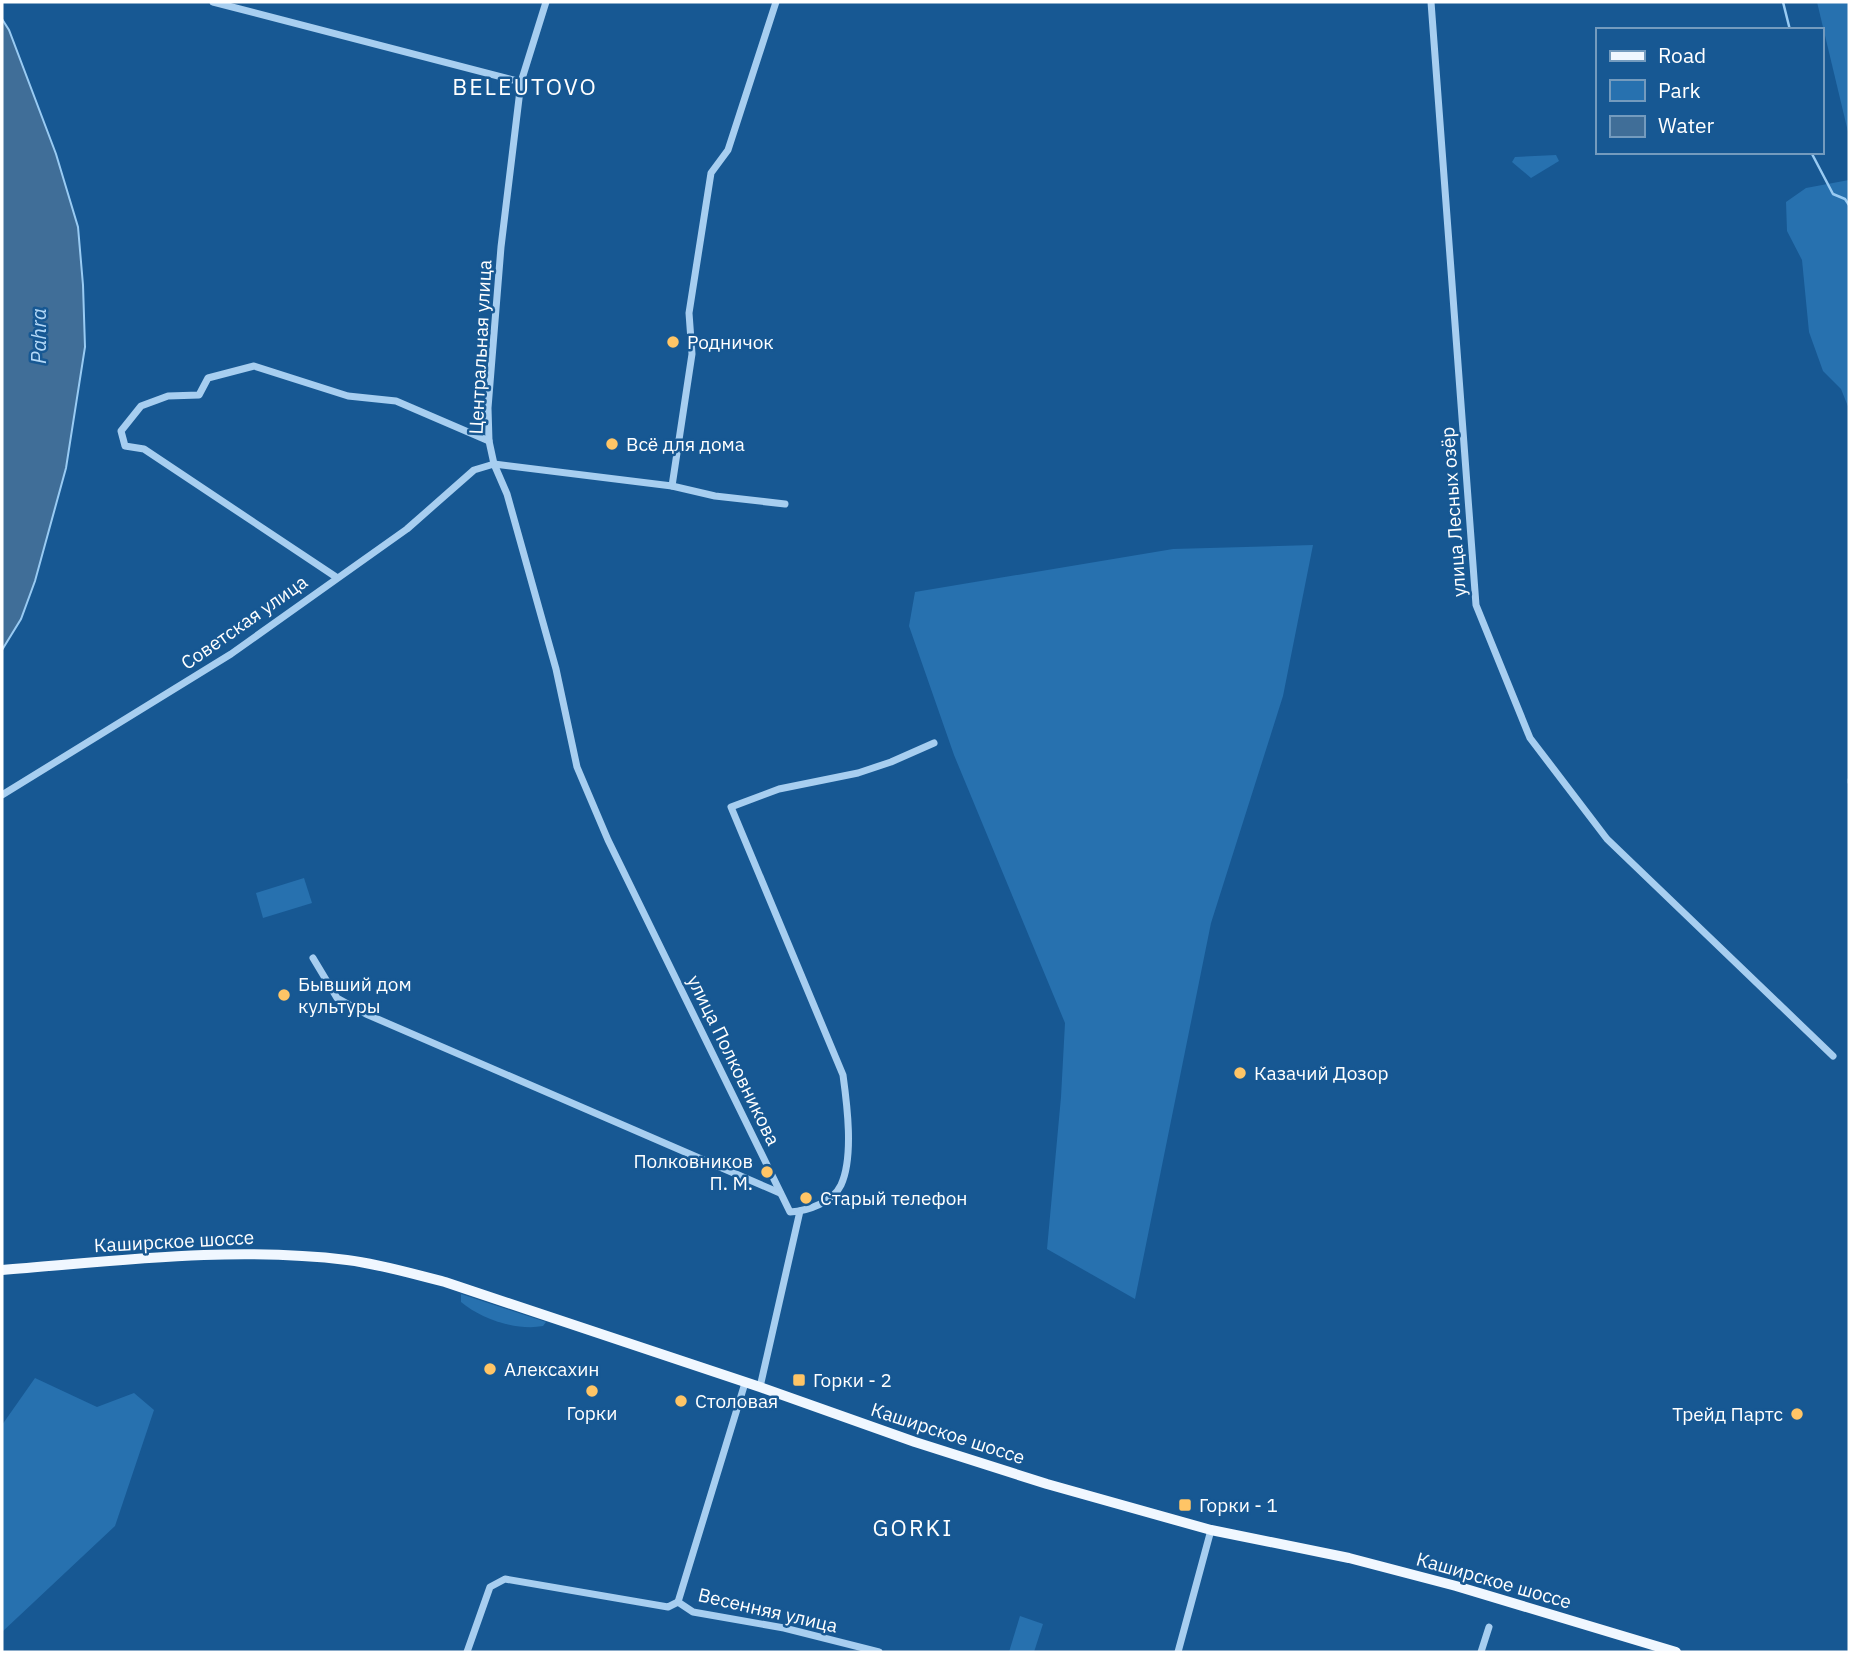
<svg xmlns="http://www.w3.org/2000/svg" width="1851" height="1654" font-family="'IBM Plex Sans',sans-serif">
<rect width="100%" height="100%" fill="#175893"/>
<g fill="#2771af">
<path d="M1817,2H1849V136Z"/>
<path d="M1556,155L1559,161L1531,178L1512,162L1515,157Z"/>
<path d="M1849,180V409L1841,389L1823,371L1809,332L1802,260L1787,231L1786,202L1806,188Z"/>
<path d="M1313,545L1283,696L1211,923L1135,1299L1047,1249L1061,1097L1065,1023L954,755L909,626L915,592L1173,549Z"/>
<path d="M304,878L312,903L263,918L256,893Z"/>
<path d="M461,1294L546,1322L543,1326C517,1331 481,1319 461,1302Z"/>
<path d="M35,1378L97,1407L134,1393L154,1410L115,1526L2,1632V1425Z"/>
<path d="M1020,1616L1043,1624L1034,1652H1009Z"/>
</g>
<path fill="#406e98" stroke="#99cbf3" stroke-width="2" d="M2,19L9,30L56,154L78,227L83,285L85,347L66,468L35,581L21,619L2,650Z"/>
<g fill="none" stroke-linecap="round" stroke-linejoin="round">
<g stroke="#99cbf3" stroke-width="2.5">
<path d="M1783,2L1790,30"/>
<path d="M1811,152L1833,194L1845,199L1849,205"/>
<path d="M1849,779V783"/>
</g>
<g stroke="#a7cef0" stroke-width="7">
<path d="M213,2L521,82"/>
<path d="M546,2L521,82L501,247L488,408L489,441L494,464L507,494L556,669L577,767L608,840L790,1212C808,1211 833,1202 841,1185C854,1157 847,1104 843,1075L731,807L779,789L858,773L891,762L934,743"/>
<path d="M1431,2L1476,605L1530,738L1607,839L1833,1056"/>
<path d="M672,486L692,354L689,313L711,173L728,150L776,2"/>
<path d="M336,577L144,449L125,446L121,431L141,406L168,396L199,395L208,378L254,366L348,396L396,401L489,441"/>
<path d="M2,795L231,654L407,529L474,470L494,464L672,486L715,496L785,504"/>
<path d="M313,958L337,998L366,1014L780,1193"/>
<path d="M760,1387L800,1211"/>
<path d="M678,1602L745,1383"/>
<path d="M678,1602L693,1612L784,1628L879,1652"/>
<path d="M467,1652L490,1587L505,1579L668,1607L678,1602"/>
<path d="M1178,1652L1211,1530"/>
<path d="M1481,1652L1489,1627"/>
</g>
<path stroke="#f0f7ff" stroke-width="10" d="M2,1270C117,1261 231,1246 347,1260C380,1264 413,1274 445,1282L760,1387L915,1442L1047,1484L1211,1530L1349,1558L1456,1586L1676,1652"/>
</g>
<g fill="#ffc566" stroke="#175893" stroke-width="2.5">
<circle cx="673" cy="342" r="7"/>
<circle cx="612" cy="444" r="7"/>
<circle cx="284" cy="995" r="7"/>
<circle cx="1240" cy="1073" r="7"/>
<circle cx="767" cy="1172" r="7"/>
<circle cx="806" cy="1198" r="7"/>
<circle cx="490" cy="1369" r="7"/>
<rect x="792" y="1373" width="14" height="14" rx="3.5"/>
<circle cx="592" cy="1391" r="7"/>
<circle cx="681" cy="1401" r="7"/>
<circle cx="1797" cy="1414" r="7"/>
<rect x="1178" y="1498" width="14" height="14" rx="3.5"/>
</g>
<g text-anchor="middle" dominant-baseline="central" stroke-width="5" stroke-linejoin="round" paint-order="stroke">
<g font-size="19" fill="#fff" stroke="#175893" text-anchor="start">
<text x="687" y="342">Родничок</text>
<text x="626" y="444">Всё для дома</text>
<text x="298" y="984">Бывший дом<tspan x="298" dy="22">культуры</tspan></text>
<text x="1254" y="1073">Казачий Дозор</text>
<text x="753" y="1161" text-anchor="end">Полковников<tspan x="753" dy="22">П. М.</tspan></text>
<text x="820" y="1198">Старый телефон</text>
<text x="504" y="1369">Алексахин</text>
<text x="813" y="1380">Горки - 2</text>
<text x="695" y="1401">Столовая</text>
<text x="592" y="1413" text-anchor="middle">Горки</text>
<text x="1783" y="1414" text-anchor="end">Трейд Партс</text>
<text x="1199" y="1505">Горки - 1</text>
</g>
<g font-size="19" fill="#fff" stroke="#175893">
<text transform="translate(480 347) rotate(-87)">Центральная улица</text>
<text transform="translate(1453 512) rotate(-94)">улица Лесных озёр</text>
<text transform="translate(244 622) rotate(-35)">Советская улица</text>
<text transform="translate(734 1060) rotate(64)">улица Полковникова</text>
<text transform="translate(174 1241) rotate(-3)">Каширское шоссе</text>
<text transform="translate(948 1433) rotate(18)">Каширское шоссе</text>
<text transform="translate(1494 1580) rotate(16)">Каширское шоссе</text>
<text transform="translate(768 1610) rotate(13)">Весенняя улица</text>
</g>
<g font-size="21" font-style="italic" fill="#b3d8f7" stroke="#175893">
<text transform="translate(38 336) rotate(-90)">Pahra</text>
</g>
<g font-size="23" letter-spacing="2" fill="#fff" stroke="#175893">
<text x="525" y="86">BELEUTOVO</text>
<text x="913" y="1527">GORKI</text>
</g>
</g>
<rect width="1851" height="1654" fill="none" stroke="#ffffff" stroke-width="7"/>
<rect x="1596" y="28" width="228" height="126" fill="#175893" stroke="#749bbe" stroke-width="2"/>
<rect x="1610" y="51" width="35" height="10" fill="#f0f7ff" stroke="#749bbe" stroke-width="2"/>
<text x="1658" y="63" font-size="21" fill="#ffffff">Road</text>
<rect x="1610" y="80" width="35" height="21" fill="#2771af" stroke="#749bbe" stroke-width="2"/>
<text x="1658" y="98" font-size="21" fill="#ffffff">Park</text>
<rect x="1610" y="116" width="35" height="21" fill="#406e98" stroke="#749bbe" stroke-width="2"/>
<text x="1658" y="133" font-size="21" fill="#ffffff">Water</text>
</svg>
